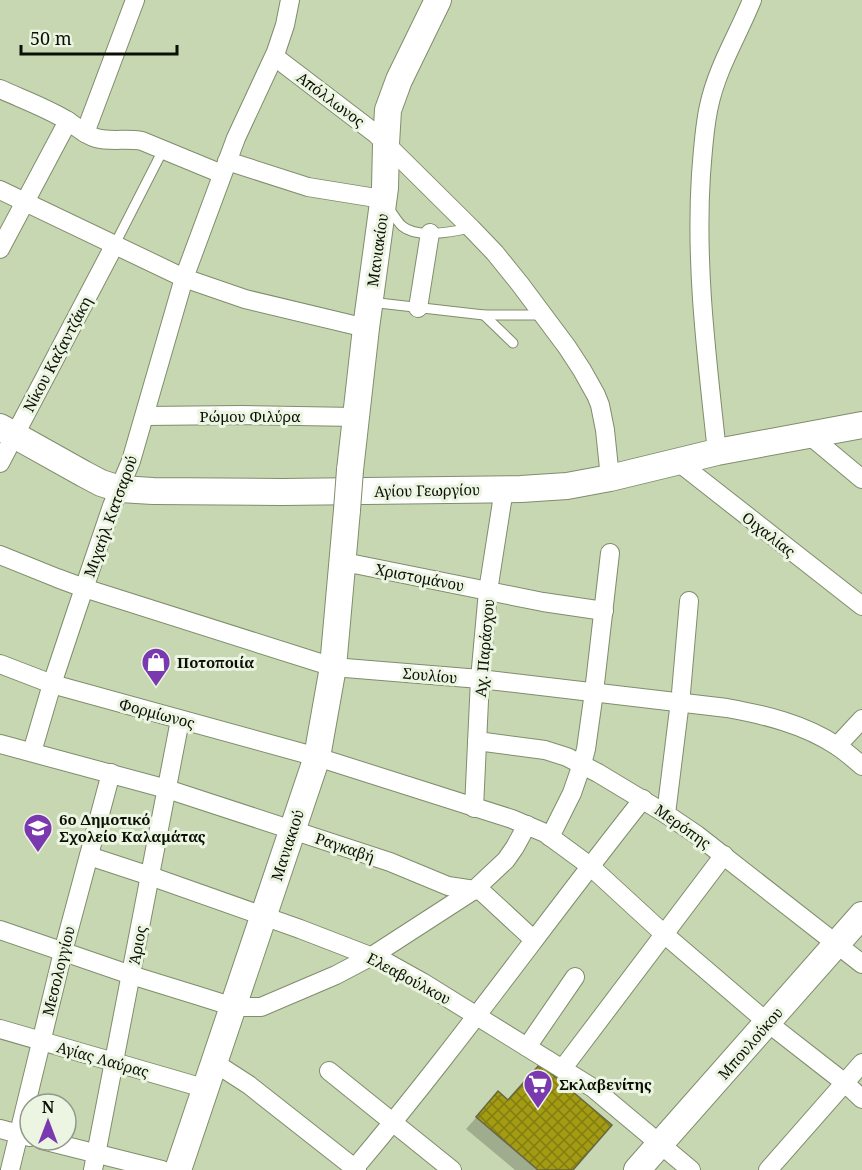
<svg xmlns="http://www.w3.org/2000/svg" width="862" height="1170" font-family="'Noto Serif',serif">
<defs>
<pattern id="building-cross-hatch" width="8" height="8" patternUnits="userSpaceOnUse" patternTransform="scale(1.5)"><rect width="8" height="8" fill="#a29b13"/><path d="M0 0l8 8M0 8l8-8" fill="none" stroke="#827d0f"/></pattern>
</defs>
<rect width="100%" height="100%" fill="#c7d7b2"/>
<path fill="#0003" d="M508,1101L571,1170H515L466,1129L488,1104Z"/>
<path fill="url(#building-cross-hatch)" stroke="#676642" stroke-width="1.5" d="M540,1064L612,1125L573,1170H538L476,1117L498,1091L508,1100Z"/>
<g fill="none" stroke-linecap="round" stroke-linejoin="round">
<g stroke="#7f8d6b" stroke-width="11">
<g id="lane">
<path d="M387,206C392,212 396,220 402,226C417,239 452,232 470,228"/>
<path d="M114,246L163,150"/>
<path d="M370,302L484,315H542"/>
<path d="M484,315L513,343"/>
</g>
</g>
<g stroke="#7f8d6b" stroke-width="20">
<g id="street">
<path d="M275,57L376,134L471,228L495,253L520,284L567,347L582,370L596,395L600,405L605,430L610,478"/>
<path d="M0,89C22,99 47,108 68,121C77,127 85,135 96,138C111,142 127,138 142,141L222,174"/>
<path d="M85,133L135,0"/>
<path d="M227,161L308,187L376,198L384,202"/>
<path d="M0,190L184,278L245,299L366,328"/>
<path d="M0,249L68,121"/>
<path d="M418,308L430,233"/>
<path d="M145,416L242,415L356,417"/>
<path d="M808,434L862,479"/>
<path d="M717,452C707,359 695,267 701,174C703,151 704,128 709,106C717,68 738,35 752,0"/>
<path d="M677,461L862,606"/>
<path d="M0,463L114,246"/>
<path d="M0,555L57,578L84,588L333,667L480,679L727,708C765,715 804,724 837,746C845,751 854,759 862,766"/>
<path d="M344,562L543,602L604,611"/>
<path d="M0,664L52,684L317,757L512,819L545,833L590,866L664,934L768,1023L845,1083L862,1099"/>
<path d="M477,741L545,750L567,757L598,773L666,814L697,835L862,964"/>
<path d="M0,744L167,789L390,862L448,886L481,891L534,940"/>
<path d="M837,746L862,719"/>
<path d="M32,752L52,684L76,612L112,506L131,461L184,278L236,138L276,52L285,25L290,0"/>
<path d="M474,808L480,679L488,591L504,489"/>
<path d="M666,814L681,693L689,601"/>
<path d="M550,837L572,793L582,764L586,749L594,692L610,553"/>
<path d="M89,856L150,876L300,929L388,963L422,982L593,1088L691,1170"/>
<path d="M0,930L131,975L199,996L234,1007H261L336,975L372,956L474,890L506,860L515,847L527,825"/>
<path d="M0,1029L207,1089"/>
<path d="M527,1047L575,977"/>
<path d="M215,1063L249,1085L357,1170"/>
<path d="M563,1068L724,855"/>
<path d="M329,1071L452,1170"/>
<path d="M0,1129L30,1137"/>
<path d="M42,1140L162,1170"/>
<path d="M10,1170L63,952L111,773"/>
<path d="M93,1170L180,720"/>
<path d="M353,1170C455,1050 545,922 643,799"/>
<path d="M768,1170L862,1063"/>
</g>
</g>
<g stroke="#7f8d6b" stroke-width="28">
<g id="secondary">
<path d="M0,427L84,474L101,483L120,489L153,491L282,492L521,489L567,486L610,478L717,452L862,425"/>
<path d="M350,470L366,328L385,188L386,144L388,110L399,80L438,0"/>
<path d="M178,1170L317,757L333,667L347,510"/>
<path d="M637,1170L862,915"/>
</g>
</g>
<use href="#lane" stroke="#fff" stroke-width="9"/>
<use href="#street" stroke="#fff" stroke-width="18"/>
<use href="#secondary" stroke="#fff" stroke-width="26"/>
<g stroke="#7f8d6b" stroke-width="28" stroke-linecap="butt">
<path id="secondary-bridge" d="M347,510L350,470"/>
</g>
<use href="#secondary-bridge" stroke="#fff" stroke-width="26"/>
</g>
<defs>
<g id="shop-pin" transform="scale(1.5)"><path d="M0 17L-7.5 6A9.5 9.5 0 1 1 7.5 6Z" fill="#7a39ae" stroke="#ecf4e2"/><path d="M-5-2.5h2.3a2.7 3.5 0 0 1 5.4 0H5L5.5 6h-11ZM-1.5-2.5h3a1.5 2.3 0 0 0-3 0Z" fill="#fff"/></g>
<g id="school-pin" transform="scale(1.5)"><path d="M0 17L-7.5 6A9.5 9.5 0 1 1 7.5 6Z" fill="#7a39ae" stroke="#ecf4e2"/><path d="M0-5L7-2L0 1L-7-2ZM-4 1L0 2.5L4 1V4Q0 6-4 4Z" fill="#fff"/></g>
<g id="supermarket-pin" transform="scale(1.5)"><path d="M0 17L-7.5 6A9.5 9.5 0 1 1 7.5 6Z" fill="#7a39ae" stroke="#ecf4e2"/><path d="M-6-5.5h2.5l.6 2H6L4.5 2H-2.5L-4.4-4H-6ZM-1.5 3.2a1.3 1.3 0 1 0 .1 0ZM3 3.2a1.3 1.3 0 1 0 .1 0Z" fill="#fff"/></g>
</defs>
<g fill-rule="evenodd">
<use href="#shop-pin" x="156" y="662"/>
<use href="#school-pin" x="38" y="828"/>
<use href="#supermarket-pin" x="538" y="1084"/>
</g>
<g text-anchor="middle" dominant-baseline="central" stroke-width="6" stroke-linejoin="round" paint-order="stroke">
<g font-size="15" fill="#0b1004" stroke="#ecf4e2">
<text transform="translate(331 99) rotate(37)">Απόλλωνος</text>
<text transform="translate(377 250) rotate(-82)">Μανιακίου</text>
<text transform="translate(57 354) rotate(-62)">Νίκου Καζαντζάκη</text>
<text x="250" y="416">Ρώμου Φιλύρα</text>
<text transform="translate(427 490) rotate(-1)">Αγίου Γεωργίου</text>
<text transform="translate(110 516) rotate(-70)">Μιχαήλ Κατσαρού</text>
<text transform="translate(769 534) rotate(38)">Οιχαλίας</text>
<text transform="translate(420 577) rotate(11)">Χριστομάνου</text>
<text transform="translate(484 648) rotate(-85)">Αχ. Παράσχου</text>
<text transform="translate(430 675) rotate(5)">Σουλίου</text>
<text transform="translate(157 713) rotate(15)">Φορμίωνος</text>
<text transform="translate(683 826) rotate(35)">Μερόπης</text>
<text transform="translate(287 845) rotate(-72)">Μανιακιού</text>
<text transform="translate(345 847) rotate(19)">Ραγκαβή</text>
<text transform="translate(137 945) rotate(-79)">Άριος</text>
<text transform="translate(58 971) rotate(-76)">Μεσολογγίου</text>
<text transform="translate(409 978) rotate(28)">Ελεαβούλκου</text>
<text transform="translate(750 1043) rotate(-49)">Μπουλούκου</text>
<text transform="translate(103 1059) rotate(16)">Αγίας Λαύρας</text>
</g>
<g font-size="15" font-weight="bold" fill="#0b1004" stroke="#ecf4e2" text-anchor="start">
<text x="177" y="662">Ποτοποιία</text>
<text x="59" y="819">6ο Δημοτικό<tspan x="59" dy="17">Σχολείο Καλαμάτας</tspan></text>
<text x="559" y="1084">Σκλαβενίτης</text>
</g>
</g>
<g transform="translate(48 1122)"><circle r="28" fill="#ecf4e2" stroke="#929989" stroke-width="1.5"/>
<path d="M0-4.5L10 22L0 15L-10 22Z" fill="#7a39ae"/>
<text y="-9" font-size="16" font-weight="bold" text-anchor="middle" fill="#0b1004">N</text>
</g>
<path d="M21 45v9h156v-9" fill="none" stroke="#0b1004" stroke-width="3"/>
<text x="30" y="45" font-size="18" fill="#0b1004" stroke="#ecf4e2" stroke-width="4.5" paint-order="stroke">50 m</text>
</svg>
